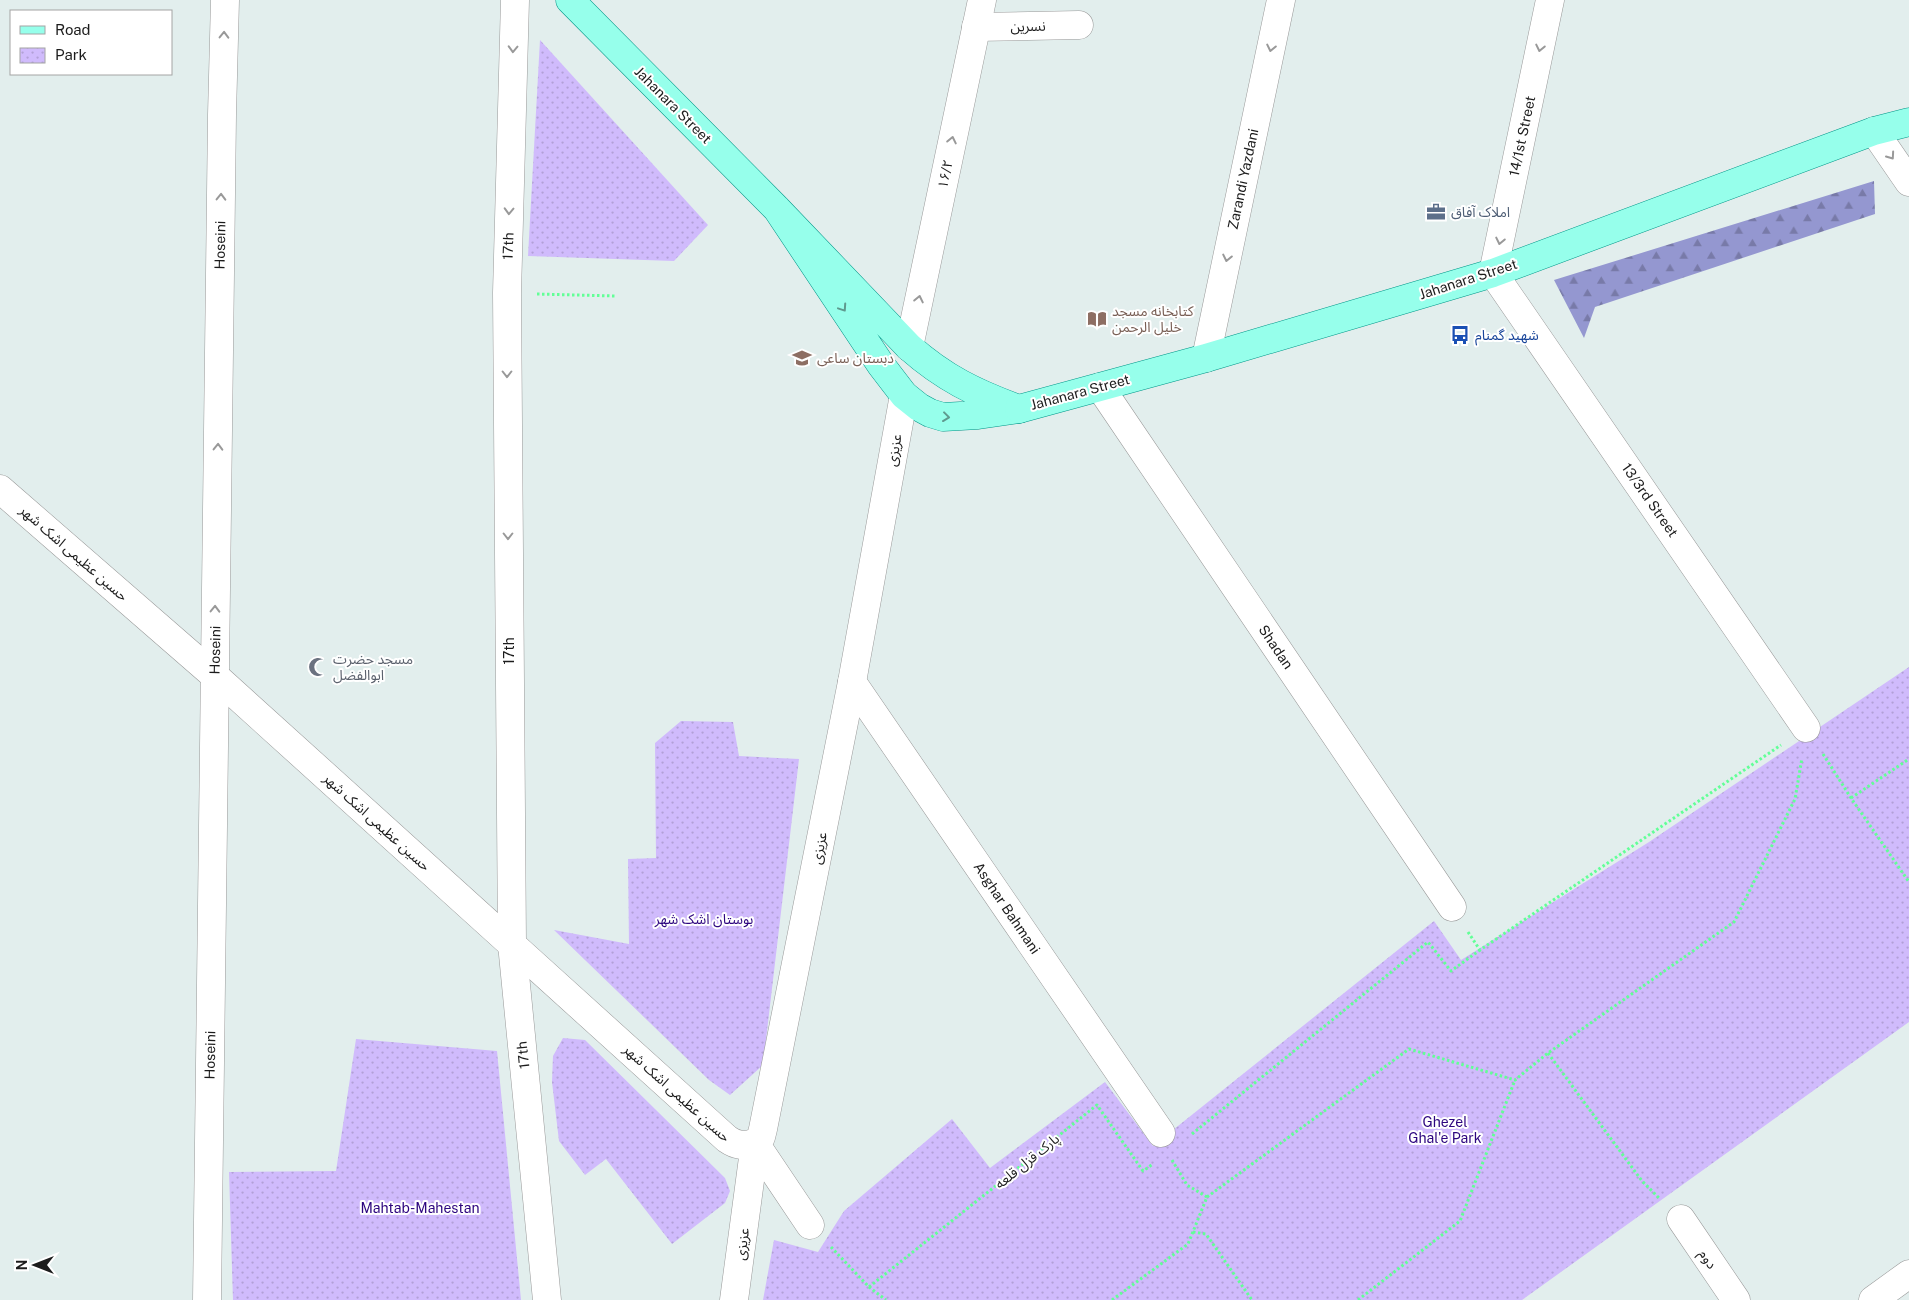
<svg xmlns="http://www.w3.org/2000/svg" width="1909" height="1300" font-family="'Public Sans','Noto Sans Arabic',sans-serif">
<defs>
<pattern id="forest-firs" width="22" height="20" patternUnits="userSpaceOnUse" patternTransform="scale(1.25)"><rect width="22" height="20" fill="#9497d0"/><path d="M5 1l3.5 6h-7zM16 11l3.5 6h-7z" fill="#787aa8"/></pattern>
<pattern id="park-dots" width="8" height="8" patternUnits="userSpaceOnUse" patternTransform="scale(1.25)"><rect width="8" height="8" fill="#d0bbfc"/><path d="M2 2h.1M6 6h.1" fill="none" stroke="#b2a0d7" stroke-width="1.8" stroke-linecap="round"/></pattern>
</defs>
<rect width="100%" height="100%" fill="#e2eeed"/>
<path fill="url(#forest-firs)" d="M1874,181L1875,214L1595,307L1584,338L1554,280Z"/>
<g fill="url(#park-dots)">
<path d="M540,40L708,225L674,261L528,256Z"/>
<path d="M1909,667V1022L1522,1300H763L774,1240L818,1252L844,1211L952,1119L990,1168L1105,1082L1153,1146L1434,921L1461,960L1649,842Z"/>
<path d="M681,721L733,722L739,756L799,759L763,1065L730,1095L709,1080L554,930L629,944L628,859L656,858L655,743Z"/>
<path d="M563,1038L585,1040L725,1178L730,1191L725,1203L672,1244L606,1159L585,1175L559,1141L552,1082L553,1056Z"/>
<path d="M356,1039L497,1051L521,1300H233L229,1172L336,1171Z"/>
</g>
<g fill="none" stroke-linecap="round" stroke-linejoin="round">
<g stroke="#999" stroke-width="29">
<g id="minor">
<path d="M515,0L507,293L512,944L547,1300"/>
<path d="M1550,0L1493,273L1806,728"/>
<path d="M976,27L1079,25"/>
<path d="M1874,131L1909,182"/>
<path d="M909,347L982,0"/>
<path d="M1206,358L1281,0"/>
<path d="M1100,387L1452,907"/>
<path d="M0,489L215,676L727,1139C737,1146 744,1146 755,1143"/>
<path d="M852,682L1161,1133"/>
<path d="M755,1143L810,1225"/>
<path d="M1681,1219L1736,1300"/>
<path d="M207,1300L222,115L225,0"/>
<path d="M734,1300L755,1143L761,1137L763,1129L852,682L904,395"/>
<path d="M1873,1300L1909,1274"/>
</g>
</g>
<g stroke="#009587" stroke-width="29">
<g id="major">
<path d="M570,0L777,209L909,347C944,378 975,393 1019,409L978,415L943,417L930,413L919,407L904,395L881,365L777,209"/>
<path d="M1019,409L1206,358L1493,273L1874,131L1909,122"/>
</g>
</g>
<g stroke="#62ff97" stroke-width="3" stroke-dasharray="2.5 2.5" stroke-linecap="butt">
<path d="M537,294L615,296"/>
<path d="M1823,754L1851,798L1909,882"/>
<path d="M1851,798L1909,759"/>
<path d="M1468,932L1480,950L1781,745"/>
<path d="M1548,1053L1642,1181L1659,1198"/>
<path d="M1192,1134L1428,942L1451,971L1480,950"/>
<path d="M1172,1160L1187,1185L1207,1197"/>
<path d="M1193,1232L1206,1234L1252,1300"/>
<path d="M831,1247L869,1287L886,1300"/>
<path d="M869,1287L1097,1105L1143,1171L1153,1164"/>
<path d="M1112,1300L1188,1244L1207,1197L1409,1049L1515,1080L1548,1053L1734,922L1795,799L1802,758"/>
<path d="M1358,1300L1460,1221L1515,1080"/>
</g>
<use href="#minor" stroke="#fff" stroke-width="28"/>
<use href="#major" stroke="#96ffeb" stroke-width="28"/>
</g>
<defs><path id="oneway-chevron" d="M-2-3.5L2.5 0L-2 3.5" fill="none" stroke-width="1.6" stroke-linecap="round" stroke-linejoin="round" transform="scale(1.25)"/></defs>
<g stroke="#999">
<use href="#oneway-chevron" transform="translate(224 35) rotate(-89)"/>
<use href="#oneway-chevron" transform="translate(1271 48) rotate(102)"/>
<use href="#oneway-chevron" transform="translate(1540 48) rotate(102)"/>
<use href="#oneway-chevron" transform="translate(513 49) rotate(92)"/>
<use href="#oneway-chevron" transform="translate(952 140) rotate(-78)"/>
<use href="#oneway-chevron" transform="translate(1891 156) rotate(55)"/>
<use href="#oneway-chevron" transform="translate(221 197) rotate(-89)"/>
<use href="#oneway-chevron" transform="translate(509 211) rotate(92)"/>
<use href="#oneway-chevron" transform="translate(1500 241) rotate(102)"/>
<use href="#oneway-chevron" transform="translate(1227 258) rotate(102)"/>
<use href="#oneway-chevron" transform="translate(919 299) rotate(-78)"/>
<use href="#oneway-chevron" transform="translate(507 374) rotate(90)"/>
<use href="#oneway-chevron" transform="translate(218 447) rotate(-89)"/>
<use href="#oneway-chevron" transform="translate(508 536) rotate(90)"/>
<use href="#oneway-chevron" transform="translate(215 609) rotate(-89)"/>
</g>
<g stroke="#5f998e">
<use href="#oneway-chevron" transform="translate(843 308) rotate(56)"/>
<use href="#oneway-chevron" transform="translate(946 417) rotate(7)"/>
</g>
<defs>
<g id="office-bare" transform="scale(1.5)"><path d="M-6-3h4V-5.5h4V-3h4V5H-6ZM-1-4.5V-3h2v-1.5ZM-6 0V1H6V0Z" fill="#5c6f8a" stroke="#fff" stroke-width="2.5" paint-order="stroke"/></g>
<g id="library-bare" transform="scale(1.5)"><path d="M-6-4Q-3-5.5-.7-3.5V5Q-3 3-6 4ZM6-4Q3-5.5 .7-3.5V5Q3 3 6 4Z" fill="#8d6e63" stroke="#fff" stroke-width="2.5" paint-order="stroke"/></g>
<g id="bus-bare" transform="scale(1.5)"><path d="M-5-6H5V4H4V6H2V4H-2V6H-4V4H-5ZM-3.5-4V0h7V-4ZM-3.5 1.2v1.5H-2V1.2ZM2 1.2v1.5H3.5V1.2Z" fill="#1a4fb4" stroke="#fff" stroke-width="2.5" paint-order="stroke"/></g>
<g id="school-bare" transform="scale(1.5)"><path d="M0-5L7-2L0 1L-7-2ZM-4 1L0 2.5L4 1V4Q0 6-4 4Z" fill="#8d6e63" stroke="#fff" stroke-width="2.5" paint-order="stroke"/></g>
<g id="mosque-bare" transform="scale(1.5)"><path d="M3.5-4.9A6 6 0 1 0 3.5 4.9A5 5 0 1 1 3.5-4.9Z" fill="#6b7280" stroke="#fff" stroke-width="2.5" paint-order="stroke"/></g>
</defs>
<g fill-rule="evenodd">
<use href="#office-bare" x="1436" y="212"/>
<use href="#library-bare" x="1097" y="319"/>
<use href="#bus-bare" x="1460" y="335"/>
<use href="#school-bare" x="802" y="358"/>
<use href="#mosque-bare" x="318" y="667"/>
</g>
<g text-anchor="middle" dominant-baseline="central" stroke-width="4" stroke-linejoin="round" paint-order="stroke">
<g font-size="14" fill="#1c1c1c" stroke="#fff">
<text transform="translate(1028 26) rotate(-1)">نسرین</text>
<text transform="translate(673 105) rotate(45)">Jahanara Street</text>
<text transform="translate(1522 136) rotate(-78)">14/1st Street</text>
<text transform="translate(945 174) rotate(-78)">۱۶/۲</text>
<text transform="translate(1243 179) rotate(-78)">Zarandi Yazdani</text>
<text transform="translate(220 245) rotate(-89)">Hoseini</text>
<text transform="translate(508 246) rotate(-88)">17th</text>
<text transform="translate(1468 279) rotate(-18)">Jahanara Street</text>
<text transform="translate(1080 392) rotate(-15)">Jahanara Street</text>
<text transform="translate(894 450) rotate(-80)">عزیزی</text>
<text transform="translate(1650 500) rotate(55)">13/3rd Street</text>
<text transform="translate(74 553) rotate(41)">حسین عظیمی اشک شهر</text>
<text transform="translate(1276 647) rotate(56)">Shadan</text>
<text transform="translate(215 650) rotate(-89)">Hoseini</text>
<text transform="translate(509 651) rotate(-90)">17th</text>
<text transform="translate(377 822) rotate(42)">حسین عظیمی اشک شهر</text>
<text transform="translate(819 848) rotate(-79)">عزیزی</text>
<text transform="translate(1007 908) rotate(56)">Asghar Bahmani</text>
<text transform="translate(210 1055) rotate(-89)">Hoseini</text>
<text transform="translate(523 1055) rotate(-96)">17th</text>
<text transform="translate(677 1093) rotate(42)">حسین عظیمی اشک شهر</text>
<text transform="translate(1027 1161) rotate(-39)">پارک قزل قلعه</text>
<text transform="translate(742 1244) rotate(-82)">عزیزی</text>
<text transform="translate(1708 1259) rotate(56)">دوم</text>
</g>
<g font-size="14" fill="#4e5e75" stroke="#fff" text-anchor="start">
<text x="1451" y="212">املاک آفاق</text>
</g>
<g font-size="14" fill="#785e54" stroke="#fff" text-anchor="start">
<text x="1112" y="311">كتابخانه مسجد<tspan x="1112" dy="16">خليل الرحمن</tspan></text>
<text x="817" y="358">دبستان ساعی</text>
</g>
<g font-size="14" fill="#164399" stroke="#fff" text-anchor="start">
<text x="1475" y="335">شهید گمنام</text>
</g>
<g font-size="14" fill="#5b616d" stroke="#fff" text-anchor="start">
<text x="333" y="659">مسجد حضرت<tspan x="333" dy="16">ابوالفضل</tspan></text>
</g>
<g font-size="14" fill="#2d067f" stroke="#fff">
<text x="704" y="919">بوستان اشک شهر</text>
<text x="1445" y="1122">Ghezel<tspan x="1445" dy="16">Ghal'e Park</tspan></text>
<text x="420" y="1208">Mahtab-Mahestan</text>
</g>
</g>
<rect x="10" y="10" width="162" height="65" fill="#ffffff" stroke="#a4a4a4"/>
<rect x="20" y="26" width="25" height="8" fill="#96ffeb" stroke="#a4a4a4"/>
<text x="55" y="35" font-size="15" fill="#1c1c1c">Road</text>
<rect x="20" y="48" width="25" height="15" fill="url(#park-dots)" stroke="#a4a4a4"/>
<text x="55" y="60" font-size="15" fill="#1c1c1c">Park</text>
<g transform="translate(35 1265) rotate(270)" stroke="#ffffff" stroke-width="4" paint-order="stroke">
<path d="M0-4L9 19L0 12L-9 19Z" fill="#1c1c1c"/>
<text y="-8" font-size="14" font-weight="bold" text-anchor="middle" fill="#1c1c1c">N</text>
</g>
</svg>
